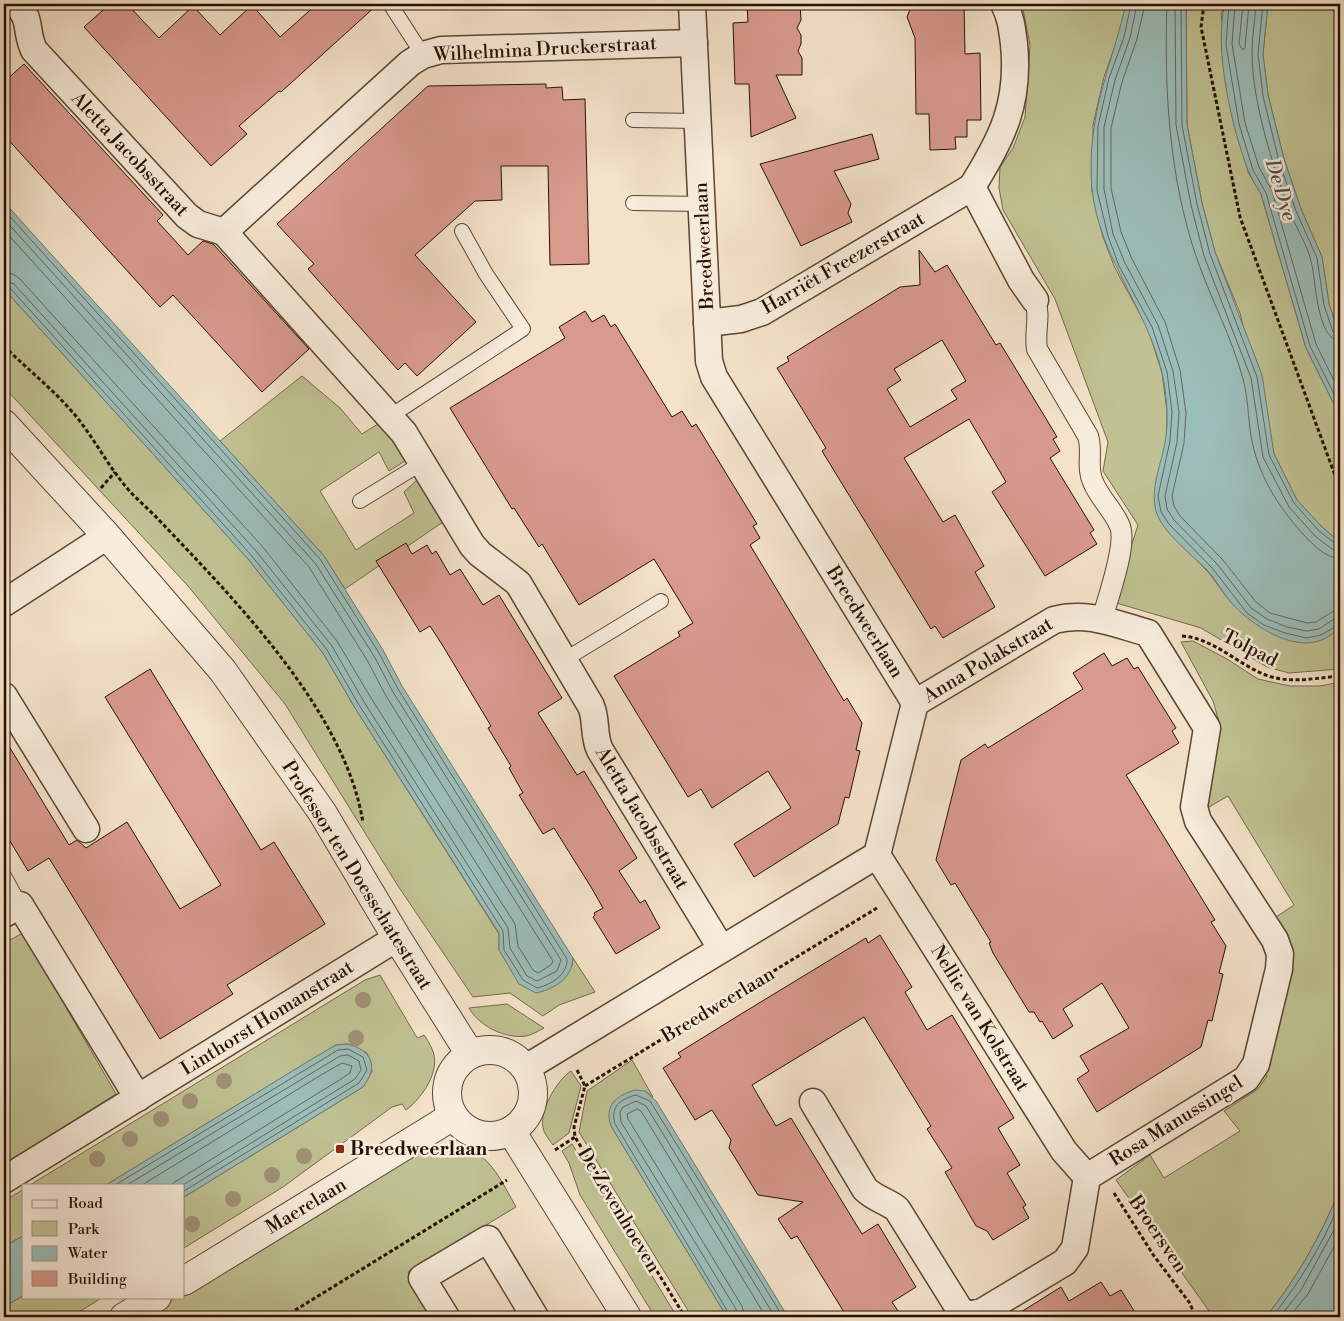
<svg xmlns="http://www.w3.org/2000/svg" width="1344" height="1321" font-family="'Libre Bodoni',serif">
<rect width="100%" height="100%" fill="#f4e3ca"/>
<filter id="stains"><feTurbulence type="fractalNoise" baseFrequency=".004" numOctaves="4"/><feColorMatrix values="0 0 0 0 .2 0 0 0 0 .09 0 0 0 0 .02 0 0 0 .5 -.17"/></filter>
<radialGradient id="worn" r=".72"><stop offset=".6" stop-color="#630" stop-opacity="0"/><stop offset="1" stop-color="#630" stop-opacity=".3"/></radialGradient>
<g fill="#c0c293" stroke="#736a4a">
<path d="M1022,4H1126L1119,35L1104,77L1093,125L1092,191L1103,237L1115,268L1148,329L1162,373L1167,412L1165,527L1209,573L1228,599L1323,639L1340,628V669L1289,673L1267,667L1201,628L1113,602L1138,525L1103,471L1108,442L1055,299L1003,210L999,188L1000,167L1013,148L1025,117L1030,45Z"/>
<path d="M1186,4H1225L1221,15L1248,172L1261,194L1306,348L1340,416V542L1323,528L1297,500L1274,454L1240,313L1215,252L1202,203L1187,125Z"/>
<path d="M1268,4H1340V330L1338,331L1329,304L1322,257L1301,209L1284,159L1268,95L1263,54Z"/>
<path d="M4,289L248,559L323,653L355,708L499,934V950L572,966L573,958L595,992L559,1005L543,1016L510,993L473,997L398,886L285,704L188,586L4,387Z"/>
<path d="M302,376L340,408L362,434L381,422L405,461L389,471L379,452L320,491L356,550L414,513L404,492L417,480L443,522L345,589L324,556L220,441Z"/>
<path d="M1193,641L1227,659L1258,679L1290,686H1320L1340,682V1189C1321,1236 1297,1278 1266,1317H1207L1209,1311L1116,1180L1150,1155L1164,1178L1240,1131L1224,1111L1258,1089L1267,1076L1263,1072L1289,944L1276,917L1294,905L1228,796L1209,807L1206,798L1220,725L1213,701L1181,642Z"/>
<path d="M23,933L116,1094L4,1164V943Z"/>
<path d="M380,975L416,1036L418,1038L424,1035C427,1039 430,1044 432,1049C442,1070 422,1098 406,1110L402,1104L392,1107L283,1187L184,1248V1197L363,1087L372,1071L367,1053L348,1044L336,1045L106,1185H30L365,980Z"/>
<path d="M507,1004L544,1028C538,1031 532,1035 526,1036C505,1039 479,1026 469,1008Z"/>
<path d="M632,1060L653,1097L645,1091L611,1126L727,1317H692L579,1132L587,1091Z"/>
<path d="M571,1071L581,1086L569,1133L553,1145C550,1141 546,1136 544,1131C537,1113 557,1080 571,1071Z"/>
<path d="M572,1144L677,1317H655L580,1195L569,1163L562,1151Z"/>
<path d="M442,1145C485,1142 498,1175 516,1207L408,1272L434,1317H154L151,1313L176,1297H184V1293L410,1154Z"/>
<path d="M24,1189V1235L4,1247V1201Z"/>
<path d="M24,1295V1297H103L71,1317H4V1307Z"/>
</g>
<g fill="#9cbeba" stroke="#6d7970">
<path d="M1126,4H1186L1187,125L1202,203L1215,252L1262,375L1274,454L1297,500L1323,528L1340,542V628C1335,632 1330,636 1324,639C1293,654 1248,623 1229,600C1221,590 1215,578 1206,569C1192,555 1161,531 1156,511C1150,488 1161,465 1165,443C1169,420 1167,395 1162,373C1147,308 1099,257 1092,189C1086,117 1110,71 1126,4Z"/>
<path d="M1225,4H1268L1263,54L1268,95L1284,159L1301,209L1322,257L1329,304L1338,330H1340V416L1306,348L1261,194C1256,186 1251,178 1248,170C1232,129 1213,46 1225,4Z"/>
<path d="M4,202L324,556L383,650L402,686L573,958C572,978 555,989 536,993L519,984L499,950V933L355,708L323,653L248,559L4,289Z"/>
<path d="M348,1044C372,1051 379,1066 363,1087L184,1197V1185H106L312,1059L336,1045Z"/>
<path d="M635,1090L645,1091L656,1101L788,1317H727L611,1126C604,1105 616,1096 635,1090Z"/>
<path d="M1340,1189V1317H1266C1297,1278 1321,1236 1340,1189Z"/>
<path d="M24,1235V1295L4,1307V1247Z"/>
</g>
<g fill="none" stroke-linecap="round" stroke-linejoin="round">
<g stroke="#61685d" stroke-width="1">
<path d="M1131,4L1124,37L1109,78L1098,126L1097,190L1108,236L1119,266L1152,327L1167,372L1172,412L1170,441L1158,496L1161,512L1169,524L1213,569L1247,613L1264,625L1285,633L1307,638L1321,635L1340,624"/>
<path d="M1137,4L1130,38L1115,80L1104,127V189L1113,234L1125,263L1158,325L1173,371L1179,412L1177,442L1165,496L1167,509L1174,520L1218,565L1251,608L1267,619L1287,627L1307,631L1319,629L1334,619L1340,618"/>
<path d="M1145,4L1137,39L1122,82L1111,128V188L1121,232L1132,259L1165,322L1180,370L1186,413L1184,443L1172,496L1174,506L1180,516L1223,560L1256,602L1270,613L1307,623L1316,622L1332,612L1340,610"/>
<path d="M1167,4C1164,89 1169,178 1197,259C1211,299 1232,338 1243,379C1248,397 1248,417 1251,436C1258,475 1277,505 1303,534C1312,544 1326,558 1340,559"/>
<path d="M1175,4L1176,125L1191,205L1204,256L1251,378L1263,457L1289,507L1316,537L1332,549L1340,551"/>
<path d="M1181,4L1182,125L1197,204L1210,254L1257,377L1269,455L1294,503L1319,531L1336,544L1340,545"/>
<path d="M1229,4L1226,45L1239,124L1253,170L1266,193L1310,346L1340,406"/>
<path d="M1235,4L1232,44L1245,123L1259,167L1272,191L1316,344L1340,393"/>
<path d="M1243,4L1239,44L1243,50L1245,48L1249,4"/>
<path d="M1256,4C1255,20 1252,37 1252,53C1252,101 1273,167 1290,212C1296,228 1307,244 1311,261C1316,278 1316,340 1340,341"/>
<path d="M1263,4L1258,54L1263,96L1279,161L1296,211L1317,258L1324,305L1333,332L1340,335"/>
<path d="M4,210L320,559L379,653L398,689L567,959C568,974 551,985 537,988L523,980L504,950L503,931L359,705L327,650L251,555L10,288L4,286"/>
<path d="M4,219L315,563L374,656L393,692L561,960L557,971L537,981L527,976L510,948L508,928L364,702L332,646L256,551L14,284L4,280"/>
<path d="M4,230L309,567L367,660L386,696L553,961L551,965L538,973L533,970L518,946L515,924L371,698L337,641L262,546L20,279L13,274L4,273"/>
<path d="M115,1185L338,1050L348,1049L363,1057L367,1070L359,1083L184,1191"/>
<path d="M127,1185L340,1056L348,1055L359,1061L361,1070L355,1079L183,1185"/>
<path d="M142,1185L321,1075L342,1063L352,1066L350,1073L341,1079L170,1185"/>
<path d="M731,1317L615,1124C610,1107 620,1099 636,1095L650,1101L783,1317"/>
<path d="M738,1317L736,1309L621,1122L620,1112L623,1107L636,1101L646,1106L775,1317"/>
<path d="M745,1317L742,1306L628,1119L627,1114L637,1109L641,1111L766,1317"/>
<path d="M1272,1317C1300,1282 1323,1244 1340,1202"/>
<path d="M1280,1317L1301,1290L1340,1219"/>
<path d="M1289,1317L1308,1294L1340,1236"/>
</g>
</g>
<g fill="#d99a8e" stroke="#261100" fill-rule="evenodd">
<path d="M110,4H127L159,38L193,6L220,35L252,5L280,37L317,4H378L281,92L279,91L239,126L247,134L211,166L84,27Z"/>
<path d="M747,4H800L801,20L797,28L801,35V44L798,51L802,58V75H776L796,118L751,137L749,84H735L733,23L748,22Z"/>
<path d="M912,4H964L965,54L980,53L981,120H967V137H955L956,149L930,150L929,114H916L915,38L907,17Z"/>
<path d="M24,64L163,215L157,221L188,255L203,241L213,244L309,349L262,392L173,295L160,307L4,135V82Z"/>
<path d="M546,84V88L562,87L563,100L585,99L589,264L550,265L548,166H501L502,200L475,201L415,255L476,322L417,376L405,363L398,370L308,269L314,264L277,224L428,86Z"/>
<path d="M872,134L879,159L834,171L851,204L848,213L852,222L801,246L760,164Z"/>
<path d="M919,250L935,272L947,265L996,345L1000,343L1045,417L1057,437L1053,439L1060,451L1050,458L1094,530L1090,533L1097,544L1045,576L992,492L1006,482L969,419L904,458L943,522L955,515L984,566L975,572L995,607L943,638L935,626L931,629L822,451L826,448L777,368L789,361L787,357L900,287L920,285ZM942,340L966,381L951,390L957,399L910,427L887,389L901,380L894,369Z"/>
<path d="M585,311L592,322L604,315L611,327L615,324L672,417L682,411L692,427L696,424L757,524L753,526L760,538L750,545L844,701L847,698L862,723L856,750L860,751L849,798L845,797L838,824L754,877L734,844L791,808L768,771L712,808L701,789L688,797L614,676L680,636L678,632L693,623L654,559L579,605L542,544L539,547L514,508L512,509L450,408L565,338L559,327Z"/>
<path d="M406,543L412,554L427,545L432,554L436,551L450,575L460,569L483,605L499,595L562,698L538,713L577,775L584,771L637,858L619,871L640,903L645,900L660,928L616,954L593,917L595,915L594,913L603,908L591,887L554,828L543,834L519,795L523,793L509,768L511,766L488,728L491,726L443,646L430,626L420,632L376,561Z"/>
<path d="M1104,653L1112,666L1127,658L1134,669L1138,667L1176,728L1172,731L1179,743L1126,775L1215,920L1211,922L1226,946L1219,973L1223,974L1212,1021L1208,1020L1201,1047L1097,1112L1077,1079L1089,1071L1080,1056L1129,1028L1102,983L1063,1009L1073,1026L1053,1039L1042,1021L1040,1022L1034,1012H1029L993,953L989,943L991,942L955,883L951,885L936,860L961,760L985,744L988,748L1083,689L1073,673Z"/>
<path d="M150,669L261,850L274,842L325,924L227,985L233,994L160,1039L49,858L28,871L4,831V738L69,845L77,840L86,848L127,822L180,909L221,885L105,697Z"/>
<path d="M880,935L912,987L905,992L927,1030L952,1015L1014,1118L998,1128L1020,1165L1007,1173L1026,1205L1023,1207L1029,1218L993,1240L987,1231L976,1226L945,1172L952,1168L927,1129L931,1126L864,1017L752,1085L776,1126L791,1118L862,1234L878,1224L916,1287L892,1302L902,1317H847L797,1236L791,1239L778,1219L803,1202L758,1195L729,1148L731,1140L712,1110L695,1120L663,1068L681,1057L678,1053L746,1011L866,938L868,943Z"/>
<path d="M1101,1282L1110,1296L1121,1290L1138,1317H1013L1061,1287L1069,1301Z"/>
</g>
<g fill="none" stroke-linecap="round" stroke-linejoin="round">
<g stroke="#5a4632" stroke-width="16">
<g id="service">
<path d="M390,4L423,55"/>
<path d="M633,120L698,121"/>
<path d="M633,203L702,204"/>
<path d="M389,417L523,329L486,274L462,231"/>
<path d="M360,501L422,463"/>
<path d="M564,660L661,601"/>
<path d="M4,876L20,905"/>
</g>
</g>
<g stroke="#5a4632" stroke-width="22">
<path id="pedestrian" d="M1035,300C1041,316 1034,332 1037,349L1088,436C1093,451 1086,467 1093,482C1099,497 1112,509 1119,524C1129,542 1107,599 1102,620"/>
</g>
<g stroke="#5a4632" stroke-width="29">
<g id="minor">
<path d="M17,4C32,20 25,31 34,50L187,216L198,224L224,232L404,433L472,545L480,554L518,583L591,706C597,720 593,736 600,750L721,948"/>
<path d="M1004,4C1011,17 1012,29 1014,44C1020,105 1002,137 972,187L1021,280L1035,300"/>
<path d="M224,232L410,63L423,55L441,50L694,43"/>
<path d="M707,323L741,319L762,312L972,187"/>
<path d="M4,603L107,536"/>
<path d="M4,696L86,829"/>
<path d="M877,855L1064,1151L1087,1177"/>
<path d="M4,914L20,905L138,1098"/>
<path d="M526,1068L877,855L915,703L714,377L709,361L692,4"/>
<path d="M813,1102L865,1189C875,1199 887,1201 897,1209L960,1310L969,1315L982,1312L1065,1262L1075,1248L1087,1177L1246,1079L1256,1064L1279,969L1280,954L1275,940L1198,821L1194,807L1207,728L1148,633C1115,624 1088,611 1054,620L915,703"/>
<path d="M4,1180L397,938"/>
<path d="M446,1317L422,1278L488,1239L535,1317"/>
</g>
</g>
<g stroke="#5a4632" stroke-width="30">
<g id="tertiary">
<path d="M4,424L107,536L223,671L322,812L397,938L470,1054"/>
<circle cx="490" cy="1093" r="43"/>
<path d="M511,1131L627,1317"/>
<path d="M184,1281L453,1116"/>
<path d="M124,1317L157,1297"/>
</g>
</g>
<g stroke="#261100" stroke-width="3" stroke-dasharray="4 2.5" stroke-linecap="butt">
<path d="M1204,4L1201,27L1240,217L1340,489"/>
<path d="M4,346C29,371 57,392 79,420C96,442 109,467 127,488C137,500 149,509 159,520C234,599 346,712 363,823"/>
<path d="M101,488L115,472"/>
<path d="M1182,636C1212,638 1234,661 1261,673C1286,685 1314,678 1340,676"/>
<path d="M577,1070L585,1086L574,1127L575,1137L685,1317"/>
<path d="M585,1086L877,908"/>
<path d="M555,1150L575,1137"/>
<path d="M1114,1193L1154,1256L1189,1302L1196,1317"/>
<path d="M284,1317L507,1180"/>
</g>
<use href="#service" stroke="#f8eddd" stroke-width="14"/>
<use href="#pedestrian" stroke="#f8eddd" stroke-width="20"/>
<use href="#minor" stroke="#f8eddd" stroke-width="26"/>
<use href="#tertiary" stroke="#f8eddd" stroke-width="28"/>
</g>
<g fill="#a09277">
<circle cx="363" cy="1000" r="8"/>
<circle cx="356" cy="1038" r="8"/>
<circle cx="224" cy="1081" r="8"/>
<circle cx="190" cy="1101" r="8"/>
<circle cx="161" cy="1119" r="8"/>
<circle cx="130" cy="1139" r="8"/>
<circle cx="304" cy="1156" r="8"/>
<circle cx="97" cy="1159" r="8"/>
<circle cx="272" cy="1175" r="8"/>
<circle cx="233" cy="1199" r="8"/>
<circle cx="192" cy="1224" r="8"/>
</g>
<rect fill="#8f2418" stroke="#f8eddd" stroke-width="2" x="335" y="1144" width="10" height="10" rx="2.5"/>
<g text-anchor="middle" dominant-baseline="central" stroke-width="5" stroke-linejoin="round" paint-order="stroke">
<g font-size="19" fill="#261100" stroke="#f8eddd">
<text transform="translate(545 49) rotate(-3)">Wilhelmina Druckerstraat</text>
<text transform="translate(130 154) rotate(47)">Aletta Jacobsstraat</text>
<text transform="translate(704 246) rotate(-93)">Breedweerlaan</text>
<text transform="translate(843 263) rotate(-30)">Harriët Freezerstraat</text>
<text transform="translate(865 622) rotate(58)">Breedweerlaan</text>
<text transform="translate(1250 648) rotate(27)">Tolpad</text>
<text transform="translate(988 660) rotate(-31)">Anna Polakstraat</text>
<text transform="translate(642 818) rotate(59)">Aletta Jacobsstraat</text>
<text transform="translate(357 875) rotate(58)">Professor ten Doesschatestraat</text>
<text transform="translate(718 1005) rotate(-31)">Breedweerlaan</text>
<text transform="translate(267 1018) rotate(-32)">Linthorst Homanstraat</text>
<text transform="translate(980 1018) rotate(58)">Nellie van Kolstraat</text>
<text transform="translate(1176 1121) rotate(-32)">Rosa Manussingel</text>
<text transform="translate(306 1206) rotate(-31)">Maerelaan</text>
<text transform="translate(619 1210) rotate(59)">De Zevenhoeven</text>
<text transform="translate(1158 1234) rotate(56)">Broersven</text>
</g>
<g font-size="19" font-weight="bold" fill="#261100" stroke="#f8eddd" text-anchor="start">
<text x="350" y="1149">Breedweerlaan</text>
</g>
<g font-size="20" font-style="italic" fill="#4f4e41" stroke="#f8eddd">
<text transform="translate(1280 190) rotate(73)">De Dye</text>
</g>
</g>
<rect width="1344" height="1321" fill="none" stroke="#f4e3ca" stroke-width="20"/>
<rect x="5" y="5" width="1334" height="1311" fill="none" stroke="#261100" stroke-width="2.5"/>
<rect x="10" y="10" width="1324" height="1301" fill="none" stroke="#261100"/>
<rect x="22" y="1184" width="162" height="115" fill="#f8eddd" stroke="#a49585"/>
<rect x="32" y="1200" width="25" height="8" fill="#f8eddd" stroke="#a49585"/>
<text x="68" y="1208" font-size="15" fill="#261100">Road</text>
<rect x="32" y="1221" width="25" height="15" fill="#c0c293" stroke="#a49585"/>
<text x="68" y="1234" font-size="15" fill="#261100">Park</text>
<rect x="32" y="1246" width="25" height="15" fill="#9cbeba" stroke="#a49585"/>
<text x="68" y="1258" font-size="15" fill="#261100">Water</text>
<rect x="32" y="1271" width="25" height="15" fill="#d99a8e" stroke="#a49585"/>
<text x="68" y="1284" font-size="15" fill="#261100">Building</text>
<rect width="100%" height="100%" filter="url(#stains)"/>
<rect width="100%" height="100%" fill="url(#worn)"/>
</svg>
